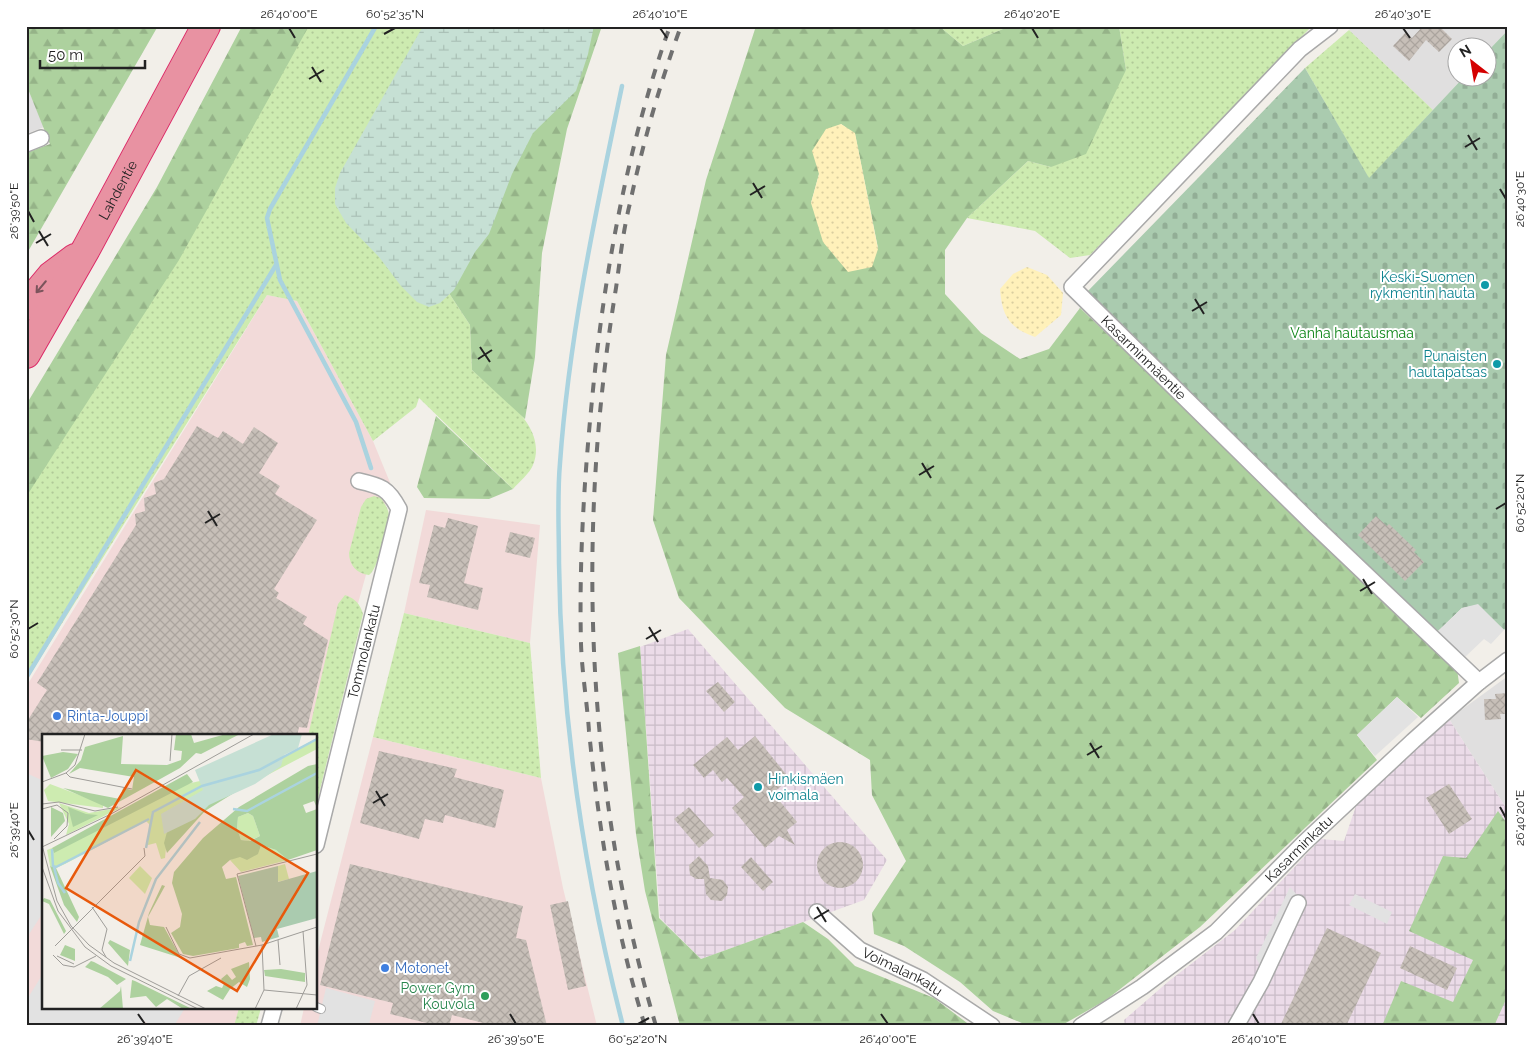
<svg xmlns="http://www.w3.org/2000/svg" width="1534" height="1052" font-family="Raleway,sans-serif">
<defs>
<pattern id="industrial-grid" width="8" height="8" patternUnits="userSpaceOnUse" patternTransform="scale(1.25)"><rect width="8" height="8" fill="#ebdbe8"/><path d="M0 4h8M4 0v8" fill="none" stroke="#c9bcc7"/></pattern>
<pattern id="grass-dots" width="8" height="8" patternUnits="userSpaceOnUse" patternTransform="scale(1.25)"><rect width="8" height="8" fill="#cdebb0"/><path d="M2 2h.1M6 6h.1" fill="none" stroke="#b0c997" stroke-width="1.8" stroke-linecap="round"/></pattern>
<pattern id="forest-firs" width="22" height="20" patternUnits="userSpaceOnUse" patternTransform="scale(1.25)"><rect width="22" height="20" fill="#add19e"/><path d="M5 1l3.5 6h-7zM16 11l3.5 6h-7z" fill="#95b388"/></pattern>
<pattern id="wetland-marsh" width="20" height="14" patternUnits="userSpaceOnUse" patternTransform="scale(1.25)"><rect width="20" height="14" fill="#c6e0d4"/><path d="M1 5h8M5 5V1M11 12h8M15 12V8" fill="none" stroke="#aac0b6"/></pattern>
<pattern id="sand-dots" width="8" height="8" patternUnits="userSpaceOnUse" patternTransform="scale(1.25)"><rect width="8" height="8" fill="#fff1ba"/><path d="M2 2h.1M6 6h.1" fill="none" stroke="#dacea0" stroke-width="1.8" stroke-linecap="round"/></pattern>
<pattern id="cemetery-stones" width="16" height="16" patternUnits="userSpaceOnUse" patternTransform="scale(1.25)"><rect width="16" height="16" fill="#aacbaf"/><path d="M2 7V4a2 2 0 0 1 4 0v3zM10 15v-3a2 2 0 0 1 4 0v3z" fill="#92ae96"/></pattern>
<pattern id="building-cross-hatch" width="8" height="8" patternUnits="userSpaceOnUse" patternTransform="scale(1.25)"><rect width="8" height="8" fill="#c7bfb8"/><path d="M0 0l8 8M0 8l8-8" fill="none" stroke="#aba49e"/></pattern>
</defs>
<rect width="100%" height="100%" fill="#f2efe9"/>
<g fill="#e0dfdf">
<path d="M1353,26H1508V30L1487,52L1486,48H1456V78H1463L1433,110L1349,30Z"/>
<path d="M26,84L44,127L26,134Z"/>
<path d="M1508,676V811L1449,719Z"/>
</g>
<g fill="#f2dad9">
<path d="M267,295L297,301L373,441L391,485L316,754V736H44V1008H246L241,1026H26V687Z"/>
<path d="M426,510L540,525L530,643L404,613Z"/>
<path d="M373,737L541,778L563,888L597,1026H300L304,1008H316V959Z"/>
</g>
<g fill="url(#industrial-grid)">
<path d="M688,629L887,860L864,900L701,959L660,918L640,647Z"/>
<path d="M1449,719L1508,811V1026H1125L1124,1020L1169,981L1235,930L1321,839L1344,841L1358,800Z"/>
</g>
<g fill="url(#grass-dots)">
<path d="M307,26H502L445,287L470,325L472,370C497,393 549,425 533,465C530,473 519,482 513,489L419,398L416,407L373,441L297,301L267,295L26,681V492Z"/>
<path d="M939,26H1010L963,46Z"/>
<path d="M1119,26H1312L1090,255L1070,258L1035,231L967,218L1028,161L1051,167L1126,70Z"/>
<path d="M1349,30L1433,110L1369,179L1305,68Z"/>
<path d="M374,496L381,498C384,503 389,509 389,516C389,526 377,571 369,575C357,574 349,565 349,553L361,507L366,499Z"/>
<path d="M345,595C356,599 360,604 363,614L316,806V736H308L338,604Z"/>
<path d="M404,613L530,643L541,778L373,737Z"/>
<path d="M239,1008H261L256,1026H234Z"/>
</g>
<g fill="url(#forest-firs)" fill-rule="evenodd">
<path d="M26,26H158L26,255V153L50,144L26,84Z"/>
<path d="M242,26H309L179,260L26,497V405L157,187Z"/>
<path d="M502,26H602L567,129L542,253L535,357L525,419L472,370L470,325L445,287Z"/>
<path d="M756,26H939L963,46L1010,26H1119L1126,70L1086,154L1051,167L1028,161L967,218L945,250V294L981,333L1020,359L1049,349L1080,308L1457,669L1459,683L1421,718L1397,697L1357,735L1377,760L1200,927L1106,1000L1064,1024L1029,1026L993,1011L960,982L904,946L874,934L872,913L906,861L872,795L870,760L785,708L679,598L653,520L666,355L706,180ZM841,124L855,134L878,248L811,203L819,174Z"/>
<path d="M436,416L513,489L489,499L424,498L417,487Z"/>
<path d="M640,646L659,918L701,959L803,922L828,939L855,966L934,998L971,1026H680L645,891L636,834L618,653Z"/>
<path d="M1498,811L1508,825V995L1494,1026H1382L1401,981L1453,1002L1473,960L1409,931L1443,856L1466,858Z"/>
</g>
<path fill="url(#wetland-marsh)" d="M423,26H594L588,54L576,91L533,133L512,174L489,234L475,252L454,290L440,303L429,307L417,302L401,286L379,257L346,223L335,204V188L340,173Z"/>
<g fill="url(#sand-dots)">
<path d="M841,124L855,133L878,249L872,267L848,272L823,242L811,203L819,174L812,151L826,129Z"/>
<path d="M1027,267L1047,275L1063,293L1061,315L1035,337C1009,328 1002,316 1000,289L1013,274Z"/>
</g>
<path fill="url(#cemetery-stones)" d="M1508,30V626L1504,630L1478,605L1462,608L1436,633L1087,292L1305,68L1369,178L1463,78H1486L1487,52Z"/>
<g fill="#e2e2e2">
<path d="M1478,604L1504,630L1491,644L1484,639L1465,657L1436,633L1462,608Z"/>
<path d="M1397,697L1418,717L1375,756L1357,735Z"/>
<path d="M26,773L44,781V911L26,939Z"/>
<path d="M1290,887L1297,895L1263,970L1256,958Z"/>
<path d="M1355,894L1392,912L1387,924L1349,905Z"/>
<path d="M44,972V1008H185L174,1026H152L144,1021L140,1026H26V1001Z"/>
<path d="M326,988L375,1001L369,1024L375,1026H317Z"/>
</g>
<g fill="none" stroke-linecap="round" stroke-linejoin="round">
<g stroke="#aad3df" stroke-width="4.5">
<path d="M622,86C596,211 569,336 560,463C557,496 559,530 559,563C561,720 584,874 623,1026"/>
<path d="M371,468L356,422L280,280L267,218L270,209L376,26"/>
<path d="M26,678L276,265"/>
</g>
</g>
<g fill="url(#building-cross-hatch)">
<path d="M1423,26H1439L1452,39L1439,52L1426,40L1409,61L1393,46L1406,32L1412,38Z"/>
<path d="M197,426L218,438L223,431L243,444L254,427L278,443L259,473L280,486L275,494L317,520L274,589L279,593L276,598L307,617L303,624L328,640L307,728L299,727L297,736H44V742L26,739V723L47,690L37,683L136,525L135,514L145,511L144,498L156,494L154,483L164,479Z"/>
<path d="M1376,516L1387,526L1389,524L1416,550L1414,552L1424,562L1405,581L1358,535Z"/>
<path d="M448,518L478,526L464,583L483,588L478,610L427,597L430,585L419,583L434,525L445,528Z"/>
<path d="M510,532L535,538L530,558L505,552Z"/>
<path d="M718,682L735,702L724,712L706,691Z"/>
<path d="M1508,693V714H1500L1501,719L1485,720L1484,699H1496L1495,694Z"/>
<path d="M755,736L790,779L773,793L797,822L787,830L795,845L779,836L765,848L732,808L744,797L727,778L722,782L713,770L704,778L693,765L727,737L738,750Z"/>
<path d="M379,751L457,769L454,777L504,790L495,828L445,815L443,823L425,819L419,839L360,823Z"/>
<path d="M1449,784L1472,819L1449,834L1426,798Z"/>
<path d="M689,807L714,835L699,848L674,819Z"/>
<circle cx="840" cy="865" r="23"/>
<path d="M699,856L708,866L710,878L723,880L728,887L727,895L722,901L711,900L706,894L704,879H696L690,875L689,865Z"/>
<path d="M751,857L773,882L763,891L741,867Z"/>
<path d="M350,864L523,906L516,938L526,940L547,1026H495L452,1015L449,1026H439L390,1014L393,1003L320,985Z"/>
<path d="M568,901L586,986L568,990L550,905Z"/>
<path d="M1327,928L1381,953L1346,1026H1280Z"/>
<path d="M1410,946L1457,968L1447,990L1400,968Z"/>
</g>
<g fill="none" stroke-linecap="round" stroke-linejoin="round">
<g stroke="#a9a9a9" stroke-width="10">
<path id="lane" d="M316,1007L321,1009"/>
</g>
<g stroke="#a9a9a9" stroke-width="18">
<g id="street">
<path id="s1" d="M1330,26L1300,49L1072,287L1314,525L1479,682"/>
<path d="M26,144L41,138"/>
<path id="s2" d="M316,845L399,509C388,488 381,486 359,481"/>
<path id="s3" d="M817,912L860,950L923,980L992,1026"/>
<path d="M269,1026L274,1008"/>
<path id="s4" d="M1081,1026L1142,987L1216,932L1304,843L1413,741L1479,682L1508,660"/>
<path d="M1236,1026L1261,982L1298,903"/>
</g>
</g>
<g stroke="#dc2a67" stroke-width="30">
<g id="highway">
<path d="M26,306L51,276L75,258"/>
<path id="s5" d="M26,354L86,249L206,26"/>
</g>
</g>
<use href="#lane" stroke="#fff" stroke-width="8"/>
<use href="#street" stroke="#fff" stroke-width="15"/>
<use href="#highway" stroke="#e892a2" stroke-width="28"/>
<g stroke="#707070" stroke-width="4" stroke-dasharray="10 10" stroke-linecap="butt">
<path d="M645,1026C615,929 599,831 589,731C587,702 582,673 581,644C579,563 584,481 592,400C604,273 627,147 670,26"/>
<path d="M656,1026C585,787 576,533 616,288C620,260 623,231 630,203C643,143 660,83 681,26"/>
</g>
</g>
<defs><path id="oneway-shaft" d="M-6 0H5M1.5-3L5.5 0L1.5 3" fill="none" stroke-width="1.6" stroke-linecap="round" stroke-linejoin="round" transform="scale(1.25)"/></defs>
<use stroke="#7b545c" href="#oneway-shaft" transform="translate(41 287) rotate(130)"/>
<path fill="none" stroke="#222" stroke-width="2" d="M289,28L295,38M660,28L667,38M1032,28L1038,38M1403,28L1410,38M384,34L395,28M312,67L321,82M309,79L324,70M1468,135L1477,150M1465,147L1480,138M753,183L762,198M1500,189L1506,199M750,195L765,186M28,211L34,222M39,231L48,246M36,243L51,234M1195,299L1204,314M1192,311L1207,302M480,347L490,362M478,359L492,350M922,463L931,478M919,475L934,466M1496,509L1506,503M208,511L217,526M205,523L220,514M1363,579L1372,594M1360,591L1375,582M649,627L658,642M28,629L38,623M646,639L661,630M1090,743L1099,758M1087,755L1102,746M376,791L385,806M373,803L388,794M1500,807L1506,818M28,830L34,840M817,907L826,922M814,919L829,910M138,1014L145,1024M510,1014L516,1024M881,1014L888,1024M1253,1014L1259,1024M638,1024L649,1018"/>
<g fill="#0f9aa8" stroke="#fff" stroke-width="2">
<circle cx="1485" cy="285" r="5"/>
<circle cx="1497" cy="364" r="5"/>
<circle cx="758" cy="787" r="5"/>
</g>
<g fill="#3f7fe0" stroke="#fff" stroke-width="2">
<circle cx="57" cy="716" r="5"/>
<circle cx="385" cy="968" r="5"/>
</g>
<circle fill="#2e9e5b" stroke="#fff" stroke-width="2" cx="485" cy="996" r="5"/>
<g text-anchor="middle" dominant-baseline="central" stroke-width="4" stroke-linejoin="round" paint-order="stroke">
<g font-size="14" fill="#222" stroke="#fff">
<text stroke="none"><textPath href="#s5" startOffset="188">Lahdentie</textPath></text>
<text stroke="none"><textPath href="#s1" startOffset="468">Kasarminmäentie</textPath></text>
<text stroke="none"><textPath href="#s2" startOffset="199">Tommolankatu</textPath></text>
<text stroke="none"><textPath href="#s4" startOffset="282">Kasarminkatu</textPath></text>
<text stroke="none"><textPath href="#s3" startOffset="105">Voimalankatu</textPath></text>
</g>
<g font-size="14" fill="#0d838f" stroke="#fff" text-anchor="end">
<text x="1475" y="277">Keski-Suomen<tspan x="1475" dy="16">rykmentin hauta</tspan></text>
<text x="1487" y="356">Punaisten<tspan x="1487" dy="16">hautapatsas</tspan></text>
<text x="768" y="779" text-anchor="start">Hinkismäen<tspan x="768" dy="16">voimala</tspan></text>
</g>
<g font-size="14" fill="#0c8416" stroke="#fff">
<text x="1352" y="333">Vanha hautausmaa</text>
</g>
<g font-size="14" fill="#366cbe" stroke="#fff" text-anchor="start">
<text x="67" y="716">Rinta-Jouppi</text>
<text x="395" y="968">Motonet</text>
</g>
<g font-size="14" fill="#27864d" stroke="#fff" text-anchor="end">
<text x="475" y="988">Power Gym<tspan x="475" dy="16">Kouvola</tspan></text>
</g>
</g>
<g transform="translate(42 734)">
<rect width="275" height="275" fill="#f2efe9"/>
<path d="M275,4V15L218,45L165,56L125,104L123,124L119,125L114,109L106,111L107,90L104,87L23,130L14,134L8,132L5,116L10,114L12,118L145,50L226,31ZM8,50L61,70V74L6,67L2,56ZM17,69L47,79L80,73L24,101L27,90ZM206,79L211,82L218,102L207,107L199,106L195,94L196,83ZM219,111L234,116L246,126L199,138L188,126ZM243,130L247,145L235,148L236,132ZM98,132L110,144L103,160L87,144Z" fill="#cdebb0"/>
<path d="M134,0H149L152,9L184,0H198L159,20L154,19L138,34L66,74L21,54L78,65L81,54L90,56L92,43L38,34L27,40L39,26L43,13L81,2L79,30L125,31L139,26L140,17L132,16ZM21,18L36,20L26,35L9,44L0,22ZM275,30V74L272,67L261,71L264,79L275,75V116L246,126L234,116L219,111L216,120L205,126L198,123L188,126L180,133L184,145L194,143L211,211L205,212L203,208L197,210V214L151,222L141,220L129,199L138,193L140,180L130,149L132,138L161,104L197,73L266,32ZM206,79L211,82L218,102L208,107L199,106L195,94L196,83ZM145,40L151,48L12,119L10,114ZM203,52L163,77L125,119L122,109L125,98L165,56ZM9,73L21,79L23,87L9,103ZM26,73L44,80L56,81L31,93ZM8,132L14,134L37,183L35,188L22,171ZM120,151L123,152L106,183L108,191L122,193L139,224L98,211L107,179ZM2,164L8,166L24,197L22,200L7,170L0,167ZM68,206L88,216L86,232L66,209ZM23,211L33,215V227L18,221ZM49,227L52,228L84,245L75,251L66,243L43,233ZM207,228L208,245L205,253L197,248L188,255L181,266L165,257L174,252L180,254L182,250L179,245L185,240L190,246L194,243L189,235ZM239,235L263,239V248L223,242L222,236ZM90,246L93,247L150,275H141L125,265L114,273L104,262L88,264ZM79,252L81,275H57L78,257Z" fill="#add19e" fill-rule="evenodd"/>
<path d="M232,0H260L256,14L242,21L239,32L213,50L167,71L153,85L122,100L119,80L161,56L153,36Z" fill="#c6e0d4"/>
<path d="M236,132V148L275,137V184L235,195L237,203L220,208L219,203L212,204L196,142Z" fill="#aacbaf"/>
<path fill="none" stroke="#aad3df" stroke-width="2.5" d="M191,75L205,77L275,39M104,114L111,78L160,52L217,36L275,5M10,115L11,132L14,133L107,85M12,133L16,149L23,159M88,227L97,188L114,145L158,88"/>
<path fill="none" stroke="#9f9d99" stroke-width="1" d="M19,16H40M128,27L130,0M24,39L28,43L90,55M0,48L24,39L33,31L43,0M0,70L17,68L53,77L76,73M0,75L15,71L26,79L25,92L12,105M0,111L15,167L29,192L47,211L72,229L164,275M0,113L69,80L212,0M0,133L16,177L43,213L69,232L156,275M50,173L65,195L60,216L64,223M42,183L103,122L102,114M124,193L137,220L148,224L220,211L275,193M236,206L238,231M13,212L42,183M214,212L195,140L275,120M11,221L21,231L32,233M15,222L32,230M32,233L54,222M222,256L275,261M136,262L147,242L179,224M213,275L222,256L220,211M254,275L265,251L261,197"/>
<path fill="#e8590c" fill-opacity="0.15" stroke="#e8590c" stroke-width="2.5" d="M94,36L266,139L195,257L24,154Z"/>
<rect width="275" height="275" fill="none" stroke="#222" stroke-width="2.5"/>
</g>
<rect width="1534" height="1052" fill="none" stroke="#ffffff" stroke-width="55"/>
<g transform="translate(1472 62) rotate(329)"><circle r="24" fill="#ffffff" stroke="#a7a7a7"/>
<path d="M0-4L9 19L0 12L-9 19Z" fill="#d40000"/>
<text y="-8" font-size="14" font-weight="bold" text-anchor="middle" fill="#222222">N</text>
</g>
<path d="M40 60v8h105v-8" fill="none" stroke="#222222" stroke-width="2.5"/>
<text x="48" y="60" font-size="15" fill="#222222" stroke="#ffffff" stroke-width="4" paint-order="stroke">50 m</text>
<rect x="28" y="28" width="1478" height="996" fill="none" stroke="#222" stroke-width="2"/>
<g font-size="12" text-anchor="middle" fill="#222">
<text x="289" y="18">26°40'00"E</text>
<text x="395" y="18">60°52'35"N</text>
<text x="660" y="18">26°40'10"E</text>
<text x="1032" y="18">26°40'20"E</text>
<text x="1403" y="18">26°40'30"E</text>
<text transform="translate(1520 199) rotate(-90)" y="4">26°40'30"E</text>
<text transform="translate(14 211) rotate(-90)" y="4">26°39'50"E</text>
<text transform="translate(1520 503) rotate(-90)" y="4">60°52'20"N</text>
<text transform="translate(14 629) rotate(-90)" y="4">60°52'30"N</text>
<text transform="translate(1520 818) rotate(-90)" y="4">26°40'20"E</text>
<text transform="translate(14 830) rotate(-90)" y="4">26°39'40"E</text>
<text x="145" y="1043">26°39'40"E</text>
<text x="516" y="1043">26°39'50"E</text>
<text x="638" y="1043">60°52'20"N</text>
<text x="888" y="1043">26°40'00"E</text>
<text x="1259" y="1043">26°40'10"E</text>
</g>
</svg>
